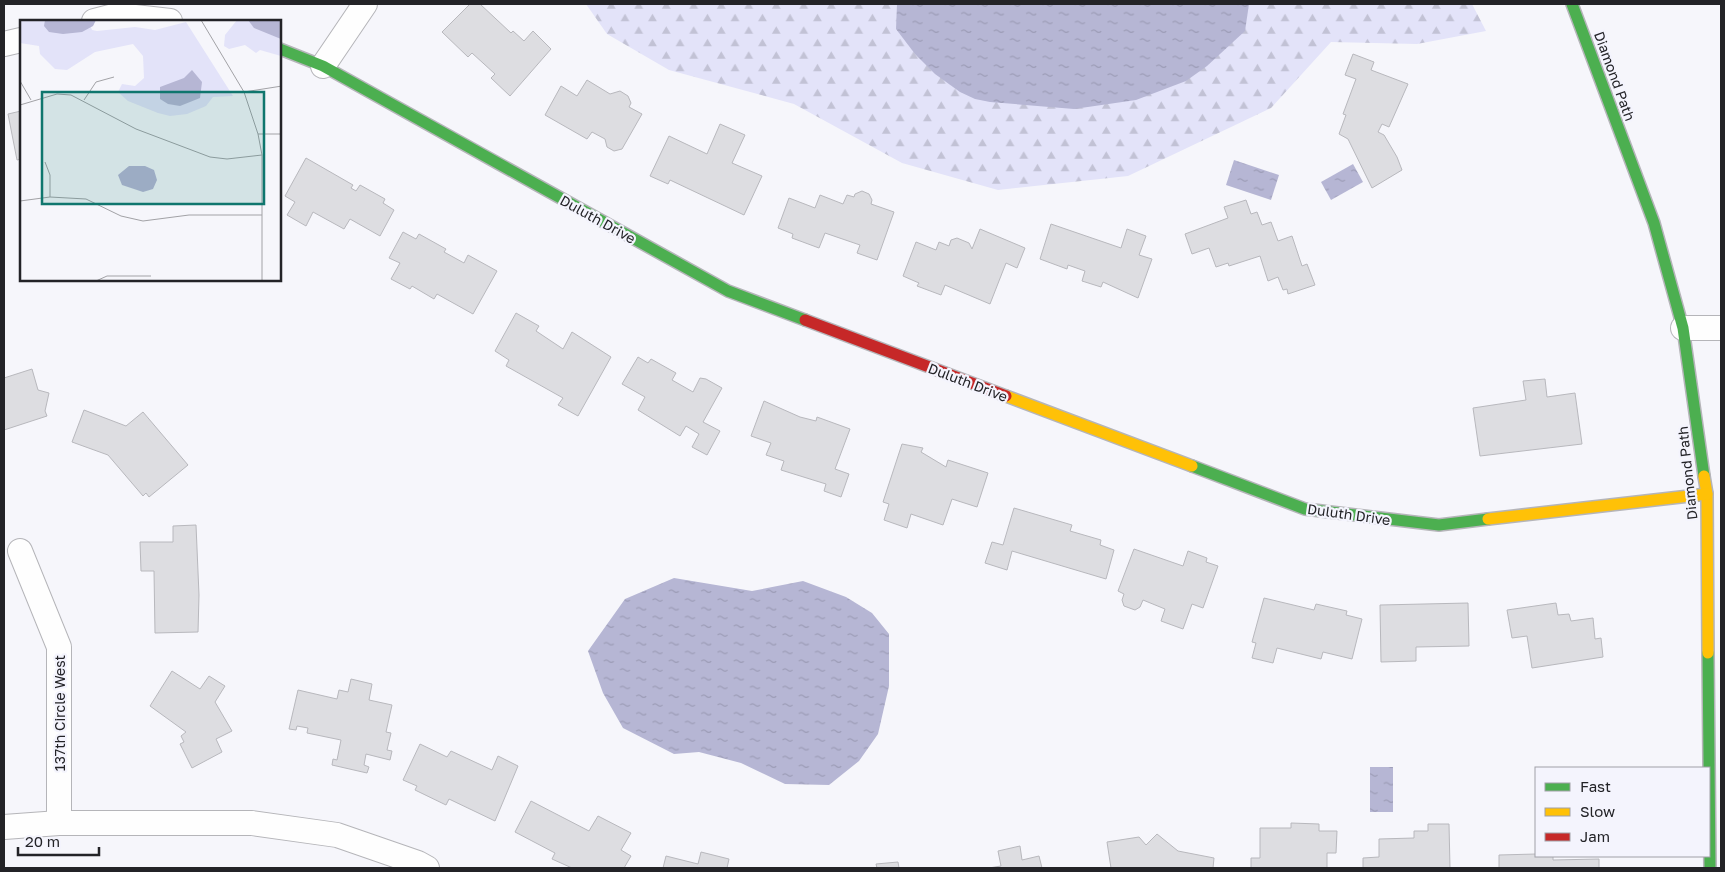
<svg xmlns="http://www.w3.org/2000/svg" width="1725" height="872" font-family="'Golos Text',sans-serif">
<defs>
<pattern id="forest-firs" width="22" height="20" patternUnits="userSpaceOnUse" patternTransform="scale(1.25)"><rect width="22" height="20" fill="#e3e3f9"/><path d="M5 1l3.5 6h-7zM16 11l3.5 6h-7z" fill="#c2c2d5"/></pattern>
<pattern id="water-ripples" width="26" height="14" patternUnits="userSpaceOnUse" patternTransform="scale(1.25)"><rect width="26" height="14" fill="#b6b6d4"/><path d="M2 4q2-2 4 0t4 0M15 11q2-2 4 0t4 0" fill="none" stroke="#9c9cb6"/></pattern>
</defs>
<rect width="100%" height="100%" fill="#f6f6fb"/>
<path fill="url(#forest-firs)" d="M586,4H1472L1486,31L1417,44L1331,42L1271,108L1128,176L998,190L902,163L794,104L669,70L607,34Z"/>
<g fill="url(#water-ripples)">
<path d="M897,4H1249L1245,31L1207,66L1186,81L1136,100L1074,109L990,102L975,99L960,92L935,74L915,54L896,29Z"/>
<path d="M1234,160L1279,175L1271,200L1226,185Z"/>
<path d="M1353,164L1363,182L1331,200L1321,182Z"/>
<path d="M674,578L752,591L803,581L846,597L872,613L889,634V686L878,734L859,761L829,785L785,784L741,763L699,752L674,754L623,728L603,693L588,651L625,599Z"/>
<rect x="1370" y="767" width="23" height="45"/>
</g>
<g fill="#dddde1" stroke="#b8b8bd">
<path d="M470,4H480L511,33L513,31L524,41L533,31L551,49L510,96L491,78L495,74L472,53L468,57L442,32Z"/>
<path d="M1353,54L1374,62L1371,70L1408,84L1389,127L1382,124L1378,132L1384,135L1397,157L1402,170L1372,188L1348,139L1339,134L1346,115L1343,114L1356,79L1345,75Z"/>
<path d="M587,80L610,94L620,91L628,96L631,103L629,107L642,114L622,149L614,151L607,147L605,139L592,132L587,139L545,115L561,86L577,96Z"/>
<path d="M21,111V159L17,160L8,114Z"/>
<path d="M720,124L745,135L732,163L762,176L744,215L670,180L668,184L650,176L669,136L707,154Z"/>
<path d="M306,158L353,185L351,188L356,191L360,185L385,199L383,203L394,210L380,236L350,219L344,229L313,212L306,226L287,215L295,202L285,196Z"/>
<path d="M862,191L869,194L872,200L871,204L894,212L877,260L857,253L860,245L825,233L819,248L792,238L793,234L778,228L789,198L815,208L820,195L843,204L847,195L854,197L855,194Z"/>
<path d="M1246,200L1251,214L1257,212L1262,225L1271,222L1278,241L1292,236L1302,266L1307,264L1315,285L1288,294L1287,289L1283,290L1278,277L1268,281L1260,256L1229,266L1228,263L1216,267L1209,248L1192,254L1185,234L1228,218L1224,207Z"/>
<path d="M1051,224L1121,248L1127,229L1146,236L1139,255L1152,259L1138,298L1103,282L1101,287L1082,281L1085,271L1068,265L1067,269L1040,259Z"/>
<path d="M980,229L1025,248L1017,268L1006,263L990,304L945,285L941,295L917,286L919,283L903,276L916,242L936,250L939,242L949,246L951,240L957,238L969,243L972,249Z"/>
<path d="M403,232L416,239L419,234L446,249L444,252L464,263L468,255L497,271L473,314L437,294L434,299L412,286L410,289L391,279L400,263L389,258Z"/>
<path d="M516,313L539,326L536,331L563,349L572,332L611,357L578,416L558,405L563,398L506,366L509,360L495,351Z"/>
<path d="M638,357L648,363L651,359L676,373L672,380L693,392L700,378L706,379L722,388L703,422L720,431L707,455L692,447L699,434L686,426L680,436L638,410L645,397L622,384Z"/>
<path d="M32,369L38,390L49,393L45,411L47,416L4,430V378Z"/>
<path d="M1545,379L1547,397L1575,393L1582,444L1480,456L1473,408L1526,400L1523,381Z"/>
<path d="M764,401L800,417L816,421L817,417L850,429L835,469L849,474L841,497L824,491L826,484L781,470L784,461L766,455L771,443L751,436Z"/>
<path d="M84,410L126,426L143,412L188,465L149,497L146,493L143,496L108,455L72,442Z"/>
<path d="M902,444L923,448L921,452L946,467L948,460L988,473L977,507L952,499L943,525L911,514L907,528L884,520L889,504L883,502Z"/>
<path d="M1014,508L1072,525L1070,531L1101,540L1100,545L1114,550L1106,579L1012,551L1007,570L985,563L992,542L1003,545Z"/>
<path d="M196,525L199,595L198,632L155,633L154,571H141L140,542H173V526Z"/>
<path d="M1134,549L1183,566L1188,551L1207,558L1206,562L1218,566L1203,608L1192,604L1183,629L1161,621L1165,609L1143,600L1140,607L1135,610L1124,606L1122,600L1124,594L1118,591Z"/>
<path d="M1264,598L1314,610L1316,604L1347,611L1346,615L1362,619L1352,659L1323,652L1321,659L1277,648L1273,663L1252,658L1256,643L1252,642Z"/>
<path d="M1468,603L1469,646L1416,647V661L1381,662L1380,605Z"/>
<path d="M1556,603L1558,615L1569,614L1571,621L1593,618L1595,639L1601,638L1603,657L1532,668L1527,636L1512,638L1507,610Z"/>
<path d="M172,671L200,689L209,676L225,686L215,702L232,731L216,739L222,752L192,768L180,744L184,742L181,736L186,732L150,706Z"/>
<path d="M351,679L372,684L369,700L392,705L386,732L391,733L387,750L392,751L390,760L366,754L364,765L369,767L367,773L332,765L333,759L337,760L341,740L307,733L308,728L297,726L296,730L289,729L298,690L337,699L339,690L348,692Z"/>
<path d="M420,744L447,757L451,751L492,770L498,756L518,766L495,821L449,799L446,805L415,790L417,786L403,780Z"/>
<path d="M531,801L589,831L598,816L631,833L621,850L631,856L624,868H572L552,859L555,853L515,832Z"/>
<path d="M1291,823L1319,824V831H1337L1336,853H1327V868H1251V858H1260V828H1291Z"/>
<path d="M1428,824H1449L1450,868H1363V858L1379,857V839L1414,838V831H1428Z"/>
<path d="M1157,834L1178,851L1214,858L1213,868H1111L1107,842L1139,837L1146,845Z"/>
<path d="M1020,846L1022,860L1039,856L1042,868H989L1001,866L998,851Z"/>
<path d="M701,852L729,859L727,868H663L666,856L698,864Z"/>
<path d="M1536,854V856H1553V860L1599,859V868H1499V855Z"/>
<path d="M898,862L899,868H877L876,864Z"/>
</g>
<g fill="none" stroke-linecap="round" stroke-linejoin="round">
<g stroke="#b5b5b9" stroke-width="26">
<g id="street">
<path d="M94,21L117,15L170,21"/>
<path d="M4,44L21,40"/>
<path d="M323,66L365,4"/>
<path d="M1683,328H1721"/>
<path d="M20,551L59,647V823"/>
<path d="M4,827L59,823H252L337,835L418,863L427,868"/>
</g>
</g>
<g stroke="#b5b5b9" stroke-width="14">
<g id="fast">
<path d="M1572,4L1654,223L1683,328L1704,476"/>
<path d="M280,49L323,66L728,291L805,320"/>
<path d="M1192,466L1305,509L1439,525L1488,519"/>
<path d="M1708,653L1710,868"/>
</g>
</g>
<g stroke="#b5b5b9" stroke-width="14">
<g id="slow">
<path d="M1006,396L1192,466"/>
<path d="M1704,476L1707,494L1708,653"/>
<path d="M1488,519L1707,494"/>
</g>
</g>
<g stroke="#b5b5b9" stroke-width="14">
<path id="jam" d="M805,320L1006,396"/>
</g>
<use href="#street" stroke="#fefefe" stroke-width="24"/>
<use href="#fast" stroke="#4caf50" stroke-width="11"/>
<use href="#slow" stroke="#ffc107" stroke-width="11"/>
<use href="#jam" stroke="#c62828" stroke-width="11"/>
</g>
<g text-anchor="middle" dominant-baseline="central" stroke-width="4.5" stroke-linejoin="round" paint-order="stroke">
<g font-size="14" fill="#232327" stroke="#f4f4fd">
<text transform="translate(1615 76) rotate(70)">Diamond Path</text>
<text transform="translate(598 219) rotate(29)">Duluth Drive</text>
<text transform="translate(968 382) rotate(21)">Duluth Drive</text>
<text transform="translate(1687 473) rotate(-96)">Diamond Path</text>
<text transform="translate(1349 514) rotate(8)">Duluth Drive</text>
<text transform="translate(59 713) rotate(-90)">137th Circle West</text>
</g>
</g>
<g transform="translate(20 20)">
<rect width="261" height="261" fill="#f6f6fb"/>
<path d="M0,0H68L72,10L77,11L115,7L135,10L166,2L213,76L193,77L186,86L167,94L150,96L138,93L108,81L98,72L102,64L115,66L124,58L123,36L113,24L75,32L47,50L35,49L20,34L19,26L0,23ZM217,0H261V36L240,30L236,33L225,25L209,29L204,26L205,15Z" fill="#e3e3f9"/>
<path d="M25,0H76L73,6L62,12L43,14L29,12L24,6ZM228,0H261V19L234,8ZM172,50L182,62L180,78L160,86L148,84L140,79V67L164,58ZM109,146H125L134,150L137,160L133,169L123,172L102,165L98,155Z" fill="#b6b6d4"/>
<path fill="none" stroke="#a2a2a6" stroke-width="1" d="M181,0L224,72L238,114L242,135V261M0,61L11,80M224,72L262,66M64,80L76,62L94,57M0,85L37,74L51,75L116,109L190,137L207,139L242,135M238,114H262M25,142L30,155V177M0,181L30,177L66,179L101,196L123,201L169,195H242M76,261L87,256H131"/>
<path fill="#0f766e" fill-opacity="0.15" stroke="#0f766e" stroke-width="2.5" d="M22,72H244V184H22Z"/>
<rect width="261" height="261" fill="none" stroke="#232327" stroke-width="2.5"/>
</g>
<rect width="1725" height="872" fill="none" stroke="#232327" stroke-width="10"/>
<rect x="1535" y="767" width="175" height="90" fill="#f4f4fd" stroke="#a0a0a7"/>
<rect x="1545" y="783" width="25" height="8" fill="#4caf50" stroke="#a0a0a7"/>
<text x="1580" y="792" font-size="15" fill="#232327">Fast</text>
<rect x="1545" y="808" width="25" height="8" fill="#ffc107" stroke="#a0a0a7"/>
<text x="1580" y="817" font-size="15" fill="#232327">Slow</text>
<rect x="1545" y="833" width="25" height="8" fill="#c62828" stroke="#a0a0a7"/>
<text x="1580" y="842" font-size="15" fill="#232327">Jam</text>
<path d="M18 847v8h81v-8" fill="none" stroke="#232327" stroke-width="2.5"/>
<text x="25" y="847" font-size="15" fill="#232327" stroke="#f4f4fd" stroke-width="4" paint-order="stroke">20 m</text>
</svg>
